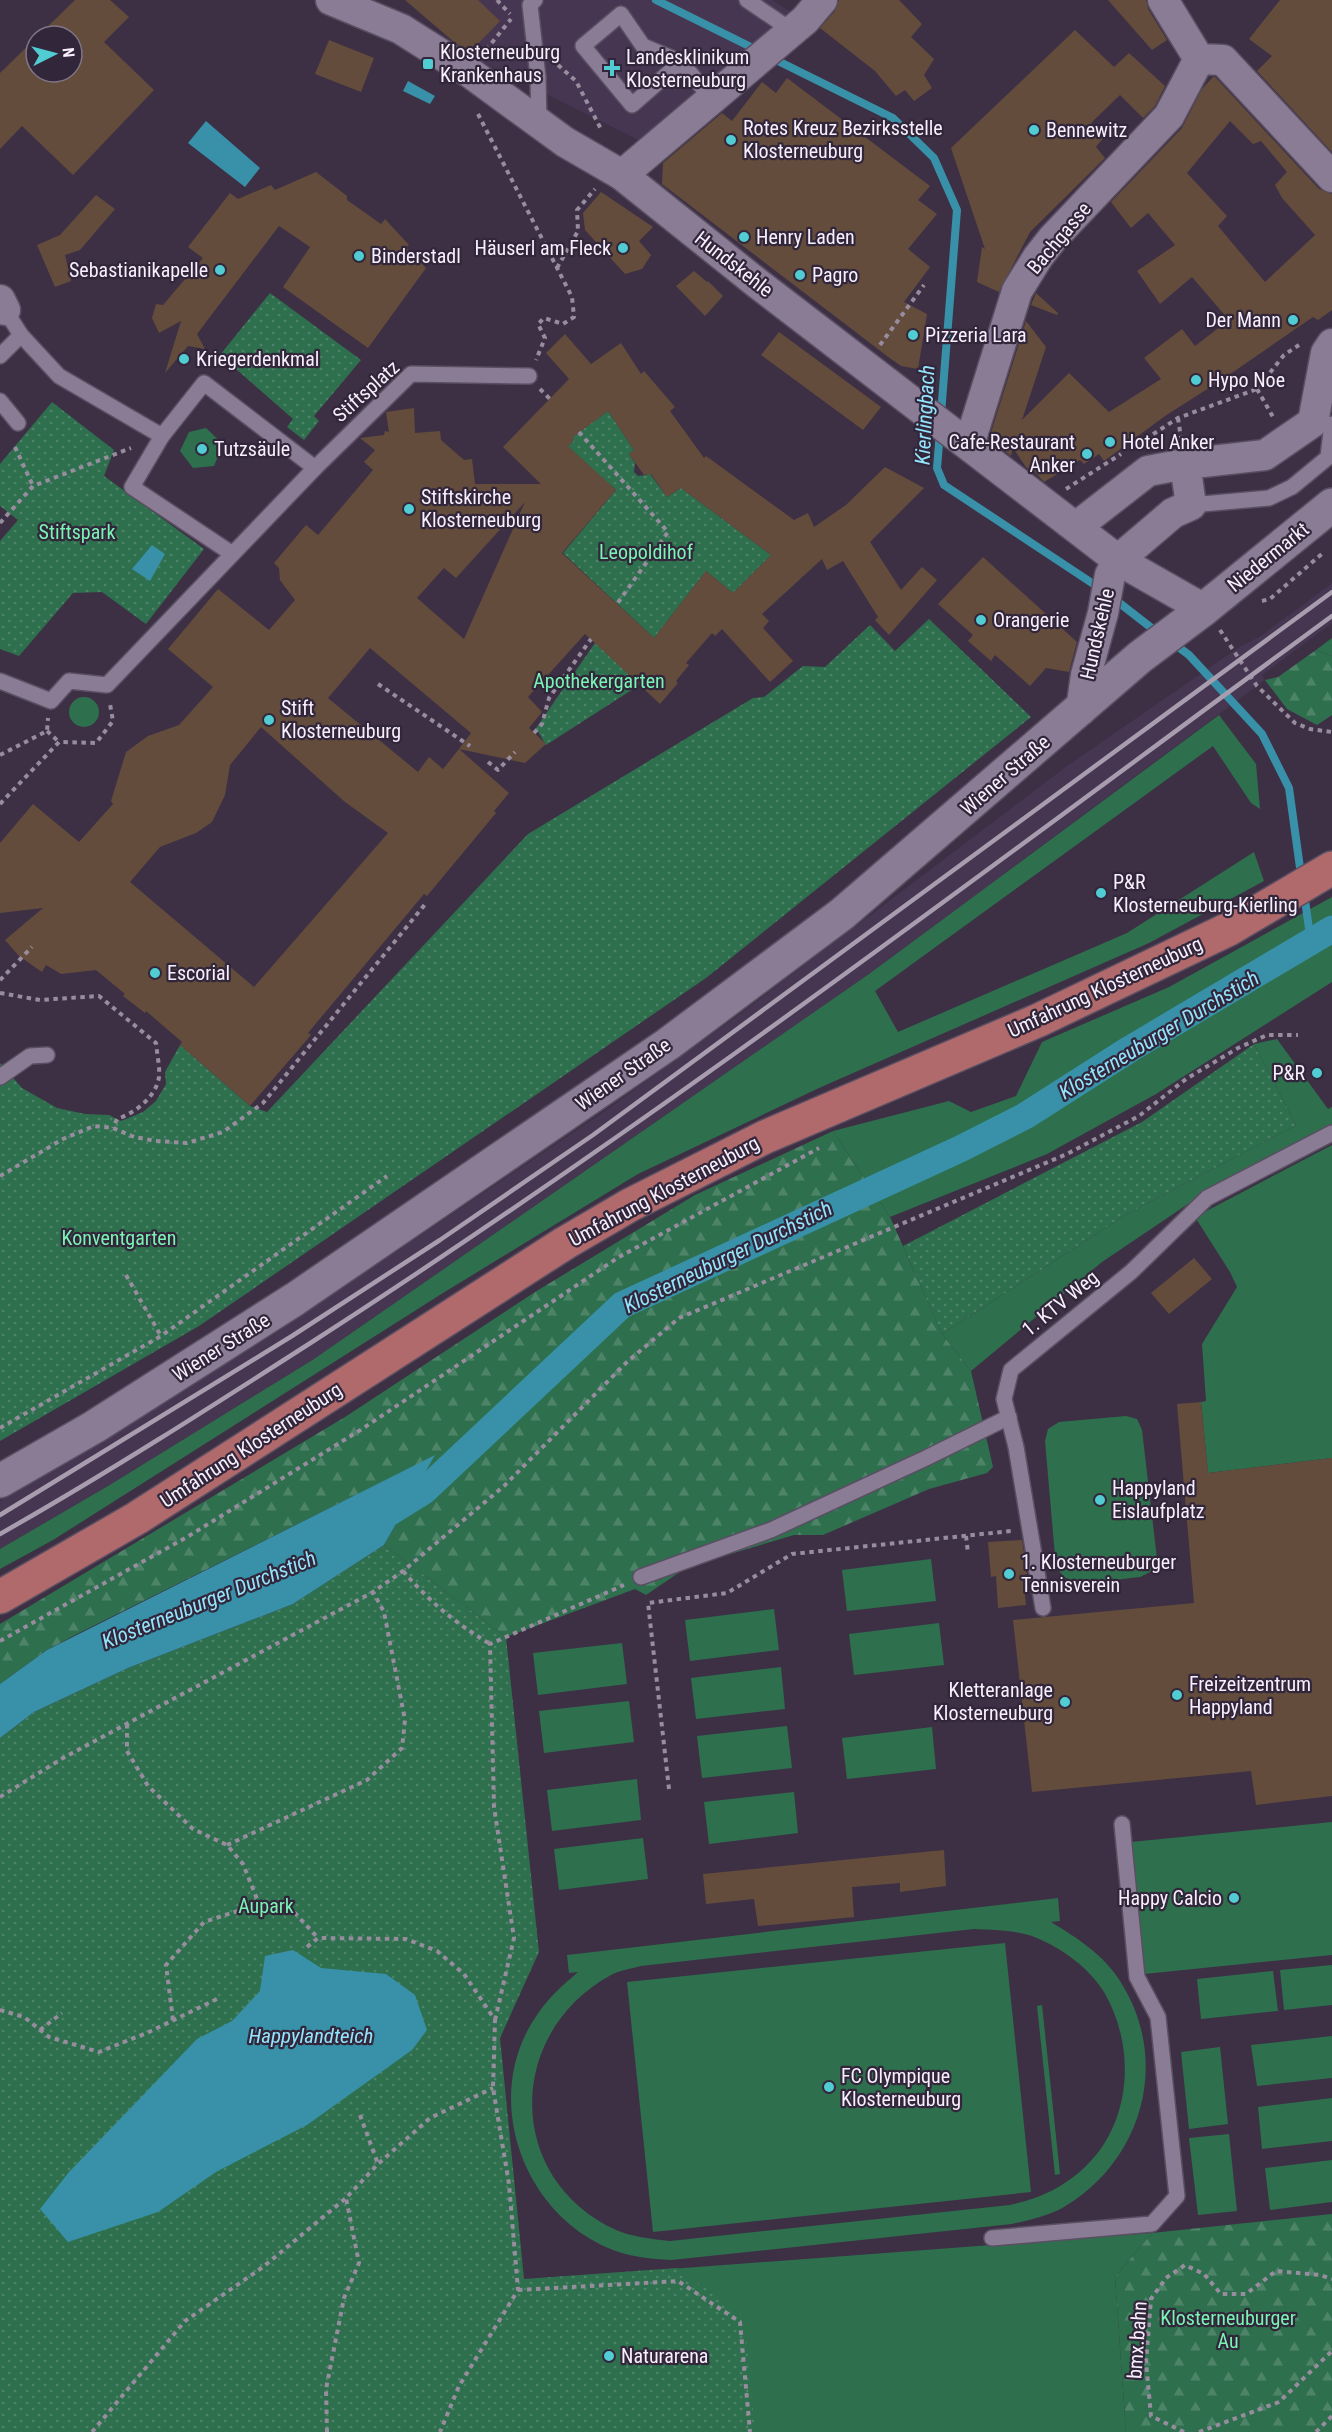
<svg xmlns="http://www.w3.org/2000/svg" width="1332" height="2432" font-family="'Roboto Condensed',sans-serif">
<defs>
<pattern id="forest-firs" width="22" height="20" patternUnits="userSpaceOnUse" patternTransform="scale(1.5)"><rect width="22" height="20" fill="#2e6f4e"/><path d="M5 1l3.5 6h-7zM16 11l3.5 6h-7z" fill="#4d8468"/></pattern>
<pattern id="park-dots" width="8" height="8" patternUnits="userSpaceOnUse" patternTransform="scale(1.5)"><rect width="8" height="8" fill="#2e6f4e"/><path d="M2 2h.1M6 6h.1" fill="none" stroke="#4d8468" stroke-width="1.8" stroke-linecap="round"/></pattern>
</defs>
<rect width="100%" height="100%" fill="#3d3045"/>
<g fill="#463651">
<path d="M407,0H772L794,14L639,140L468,55Z"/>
<path d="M1332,583V623L1262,675L1265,680L869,974L314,1359L108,1486L0,1549V1501L273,1335L605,1111L743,1012L1067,766L1241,646L1261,636Z"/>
</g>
<g fill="#2e6f4e" fill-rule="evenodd">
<path d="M206,428L223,444L214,466L193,468L180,451L189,432Z"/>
<path d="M1332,638V656L1316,650Z"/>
<circle cx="84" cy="712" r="15"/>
<path d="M1219,715L1256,764L1260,809L1251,803L1213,746L875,991L898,1032L1127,933L1254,852L1264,881L1149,943L819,1088L638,1174L443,1293L53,1540L0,1569V1549L108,1486L314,1359L869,974Z"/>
<path d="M1332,897V982L1156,1094L1047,1154L890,1217L833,1131L949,1101L971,1112L1016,1096L1042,1042L1169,987Z"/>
<path d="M1277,1039L1328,1109L1332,1107V1126L1188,1204L1102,1262L971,1371L942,1334L1127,1214L1296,1125L1254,1044Z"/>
<path d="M1332,1145V1458L1208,1473L1201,1402L1206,1401L1202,1344L1237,1287L1230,1272L1195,1217Z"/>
<path d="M1126,1416L1137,1419L1142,1430L1157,1559L1152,1571L1140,1577L1079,1584L1064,1577L1056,1567L1045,1441L1048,1429L1059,1422Z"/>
<path d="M931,1559L936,1601L847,1611L842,1570Z"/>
<path d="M774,1609L779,1650L690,1661L685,1620Z"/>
<path d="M939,1623L944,1665L854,1675L849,1634Z"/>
<path d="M622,1643L627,1684L538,1695L533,1653Z"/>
<path d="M781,1667L785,1709L696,1719L691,1678Z"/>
<path d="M629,1701L634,1742L544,1753L539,1711Z"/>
<path d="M787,1726L792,1768L702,1778L697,1736Z"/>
<path d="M932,1727L936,1769L847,1779L842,1738Z"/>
<path d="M637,1779L641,1820L552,1831L547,1790Z"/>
<path d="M794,1792L798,1833L709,1844L704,1802Z"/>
<path d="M1332,1822V1955L1144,1974L1131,1842Z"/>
<path d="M643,1838L648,1879L559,1890L554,1849Z"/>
<path d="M1058,1898L1060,1921L1051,1922C1077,1938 1103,1954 1120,1981C1171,2060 1143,2160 1064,2207C1048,2216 1029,2220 1012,2224L671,2260C651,2259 632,2257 613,2250C522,2215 480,2096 537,2015C548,1998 563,1985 578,1972L569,1973L567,1955ZM974,1929C995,1930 1017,1930 1037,1938C1063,1949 1089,1968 1104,1992C1139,2052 1131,2135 1072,2178C1053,2192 1033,2200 1010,2205L670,2241C652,2239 633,2237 616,2230C505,2179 505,2033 611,1975C620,1970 631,1969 641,1966Z"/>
<path d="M1005,1943L1031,2192L653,2232L627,1982Z"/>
<path d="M1332,1965V2005L1284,2010L1280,1970Z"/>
<path d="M1273,1971L1278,2011L1201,2019L1197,1979Z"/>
<path d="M1042,2005L1060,2174L1055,2175L1037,2006Z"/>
<path d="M1332,2036V2078L1257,2086L1251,2045Z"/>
<path d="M1220,2047L1228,2124L1189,2129L1181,2052Z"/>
<path d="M1332,2098V2141L1262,2149L1258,2107Z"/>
<path d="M1229,2134L1237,2211L1198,2215L1189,2138Z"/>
<path d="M1332,2160V2202L1270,2210L1265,2168Z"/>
<path d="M1152,2233L1115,2277L1126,2432H433L524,2280Z"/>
</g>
<g fill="url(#forest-firs)">
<path d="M1316,650L1332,656V715L1317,725L1287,709L1265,680L1278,677Z"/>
<path d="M833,1131L890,1217L942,1334L971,1371L993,1467L987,1473L929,1489L823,1535H794L687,1567L646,1595L635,1589L506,1637L384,1545L434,1456L77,1634L47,1650L0,1684V1624L345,1417L535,1292L695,1195Z"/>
<path d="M1332,2214V2432H1126L1115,2277L1152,2233Z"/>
</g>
<g fill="url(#park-dots)">
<path d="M270,293L361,360L314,416L319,421L304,440L287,427L293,419L220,355Z"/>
<path d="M52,402L114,450L104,476L204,549L146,624L102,592L73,593L19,656L0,649V541L18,520L0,506V464Z"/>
<path d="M608,411L634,450L629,454L635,463L634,472L638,476L647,475L648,471L667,497L681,488L771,555L733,593L706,571L654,638L563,553L616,490L567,447L574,440L572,437Z"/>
<path d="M929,619L1031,717L706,978L199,1326L0,1441V1063L22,1088L57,1108L85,1114L109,1115L121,1121L143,1112L156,1101L166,1084L165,1072L180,1045L250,1106L267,1112L528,834L753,698L764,697L803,666L825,667L870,625L895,651Z"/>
<path d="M595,643L641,684L546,745L536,728Z"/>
<path d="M1254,1044L1296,1125L1127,1214L942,1334L903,1246L1142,1122Z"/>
<path d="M384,1545L506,1637L539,1952L500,2038L524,2279L677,2268L744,2316L755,2432H0V1738L34,1712L128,1668L293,1604Z"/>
</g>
<g fill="#3891a9">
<path d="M408,81L435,96L430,104L403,91Z"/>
<path d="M206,121L260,168L245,187L188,143Z"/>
<path d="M152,545L165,554L150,581L132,569Z"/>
<path d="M435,1455L384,1545L293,1604L128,1668L34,1712L0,1738V1684L47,1650Z"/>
<path d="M293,1950L321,1968L386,1974L415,1995L427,2030L412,2050L307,2125L216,2172L158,2212L68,2242L40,2209L69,2172L197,2039L232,2021L260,1991L265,1956Z"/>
</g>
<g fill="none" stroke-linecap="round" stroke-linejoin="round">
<g stroke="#3891a9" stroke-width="8">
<path d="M656,0L759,51"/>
<path d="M770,57L893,118L934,158L957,210L941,414"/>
<path d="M940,432L937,468L944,485L1101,589"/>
<path d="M1113,598L1158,633"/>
<path d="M1173,643L1189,655L1262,734L1289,788L1301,875"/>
<path d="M1304,893L1311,943"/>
</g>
<path stroke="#3891a9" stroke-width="27" d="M379,1519L424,1491L622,1305L960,1149L1025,1116L1130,1049L1332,929"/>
</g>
<g fill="#634c3c" fill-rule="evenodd">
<path d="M75,0H110L129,17L104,42L154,90L73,175L22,126L0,149V73L36,38V72H72V36H38Z"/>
<path d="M405,0H478L500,21L470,52L454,42Z"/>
<path d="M839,0H899L922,24L911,37L934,59L924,75L932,88L914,101L905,90L896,96L875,71L820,28L835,11Z"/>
<path d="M1108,0H1146L1148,9L1167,40L1152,50Z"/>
<path d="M1280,0H1332V152L1257,71L1272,56L1249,39Z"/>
<path d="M1075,30L1114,67L1129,53L1165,86L1155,106L1143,118L1120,95L1091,123L1104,137L1096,147L1105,158L1030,232L999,292L977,282L982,247L985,249L951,148Z"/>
<path d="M329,40L374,58L361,92L315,74Z"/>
<path d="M1213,77H1215L1319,189L1332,194V310L1318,320L1313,317L1223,379L1165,416L1104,461L1099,454L1084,464L1080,460L1044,482L1033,470H1030L1026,467L1013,448L1011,456L989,439L1026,321L1046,347L1022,420L1069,373L1109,412L1161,379L1144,358L1182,329L1195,346L1229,320L1192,277L1160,304L1137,271L1175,245L1148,213L1131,228L1111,202L1182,128L1202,89ZM1230,121L1253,144L1261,141L1287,172L1275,185L1282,198L1315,235L1265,282L1218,226L1227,216L1187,173Z"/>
<path d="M787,78L930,186L918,200L937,214L908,249L930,267L904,302L927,314L918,369L901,366L887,356L662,184L663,163L722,113L732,121L762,82L776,93Z"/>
<path d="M316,172L347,196V200L381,224L385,219L409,245L406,247L426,268L368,348L283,287L310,247L279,226L197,334L205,349L188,346L165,373L181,321L159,333L152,318L156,304L163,305L203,258L188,247L230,193L238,199L271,185L275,190Z"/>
<path d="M601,192L653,227L639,241L651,255L642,269L625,274L585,230L583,213Z"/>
<path d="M96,195L115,209L80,250L65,255L71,281L55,287L37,245L60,235Z"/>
<path d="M694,271L707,282L708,281L723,296L705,316L676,286Z"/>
<path d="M1036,293L1058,313L1057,315L1031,305Z"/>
<path d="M779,332L881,407L863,430L761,355Z"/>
<path d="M565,334L591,364L621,343L641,374L644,371L675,407L670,411L704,458L706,456L794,520L808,513L814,527L846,505L885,467L924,488L870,542L901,590L922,567L937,580L889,635L875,620L878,617L843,561L827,570L822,559L762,614L769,621L763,628L793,661L770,682L722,629L715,636L712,633L686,663L689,665L676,681L678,683L660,704L585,634L528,697L542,712L529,728L546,744L525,763L459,749L471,733L370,648L328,698L418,772L429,757L443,769L459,749L509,793L494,811L496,813L427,896L424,894L308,1033L311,1035L250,1106L180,1045L182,1042L146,1011L145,1013L123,996L125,994L96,970L61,974L46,965L42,972L19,956L5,940L43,908L0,913V843L33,804L79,842L113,804L111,801L126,752L148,736L179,725L213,687L168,649L218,589L269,630L295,600L280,580L279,568L274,563L306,525L318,535L373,470L364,462L375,450L360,438L384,435L385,431L389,432L386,412L414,408L415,433L440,431L441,440L464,460L472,459L475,484H541L503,447L569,379L546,353ZM608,411L634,450L629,454L644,475L651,474L667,497L681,488L771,555L733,593L706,571L654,638L562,553L616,490L568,446L574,440L573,437ZM525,502L464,639L417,598L444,568L456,578ZM261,727L345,802L388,833L254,987L130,882L160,847L196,833L212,822L225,795L230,765Z"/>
<path d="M983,557L1077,642L1069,672L1046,668L1030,686L995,655L991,661L968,641L973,635L938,604Z"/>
<path d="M1194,1258L1212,1279L1169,1314L1151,1293Z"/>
<path d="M1201,1402L1208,1473L1332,1458V1796L1256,1805L1251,1771L1032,1792L1013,1620L1194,1603L1177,1404Z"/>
<path d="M1022,1540L1027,1574L1023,1576L1026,1605L998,1608L996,1576L991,1577L988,1542Z"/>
<path d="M944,1850L946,1886L900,1892V1883L852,1887L854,1917L758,1926L754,1899L706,1904L703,1874Z"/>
</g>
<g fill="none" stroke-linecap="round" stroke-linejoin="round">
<g stroke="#5a4f62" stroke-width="18">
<g id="lane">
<path d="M535,0L530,5L538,77L539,124"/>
<path d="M747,0L791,30"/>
<path d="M681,62L643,46L621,14L583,46L632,105L681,62L711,98"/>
<path d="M5,310L21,335L59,376L162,436L132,487L231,553"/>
<path d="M0,356L21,335"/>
<path d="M0,401L18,423"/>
<path d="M162,436L204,383L315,468"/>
<path d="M1328,457L1332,424"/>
<path d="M1191,505L1269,498L1292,487L1332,454"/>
<path d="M0,681L51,701L69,681L107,685L315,468L411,374L529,376"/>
<path d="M0,1077L30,1056L47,1055"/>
<path d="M641,1577L771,1530L926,1458L1009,1417"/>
<path d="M1043,1608L1016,1447L1004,1399L1011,1370L1131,1272L1207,1198L1332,1133"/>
<path d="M992,2238L1152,2224L1177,2196L1158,2017L1137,1977L1122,1824"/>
</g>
</g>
<g stroke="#5a4f62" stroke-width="33">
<g id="street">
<path d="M331,0L401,29L469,72L565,142L622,175L757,283L1118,560L1204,609"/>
<path d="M1163,0L1199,59L1223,60L1332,177"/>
<path d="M622,175L805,20L822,0"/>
<path d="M0,300L5,310"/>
<path d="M969,445L1017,291L1038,257L1053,238L1169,116L1199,59"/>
<path d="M1076,527L1148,471L1185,464"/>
<path d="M1081,710L1086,675L1103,613L1110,575L1118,560L1173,513L1191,505L1185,464L1265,455L1313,422L1326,353L1332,344"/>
</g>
</g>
<g stroke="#5a4f62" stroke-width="36">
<path id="secondary" d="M0,1481L94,1427L295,1299L668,1044L842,914L1140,657L1204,609L1332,505"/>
</g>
<g stroke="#5a4f62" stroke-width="36">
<path id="primary" d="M0,1597L137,1518L565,1243L630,1205L765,1137L1039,1020L1229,929L1332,868"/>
</g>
<g stroke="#988d9f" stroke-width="4" stroke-dasharray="4.5 4.5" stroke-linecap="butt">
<path d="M497,0L510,14"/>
<path d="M486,50L511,19"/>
<path d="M558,65L576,81L602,131"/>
<path d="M478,114L572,297L574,317L563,324L544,318L538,324L545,338L536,360"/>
<path d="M557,268L578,231L577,210L595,189"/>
<path d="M880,345L924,285"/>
<path d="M540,389L550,399"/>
<path d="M1257,389L1273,417"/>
<path d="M1178,418L1181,438"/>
<path d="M579,432L668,532L617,604"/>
<path d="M1138,444L1178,418L1257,389L1284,355L1299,345"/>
<path d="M15,447L33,486"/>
<path d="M1066,489L1121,454"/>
<path d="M0,523L33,486L131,448"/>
<path d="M1262,601L1270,599L1324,552"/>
<path d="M1220,630L1257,686L1295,723L1310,729L1332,732"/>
<path d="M378,684L470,746"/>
<path d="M47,731L59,742"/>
<path d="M534,733L542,724L549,698L591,639"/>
<path d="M0,755L47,731L48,718"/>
<path d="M488,762L498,770L515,752"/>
<path d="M0,804L59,742L96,743L113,721L110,704"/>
<path d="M0,980L32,947"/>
<path d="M0,993L40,1000L99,996L156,1043C157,1054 160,1067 159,1077C156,1097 135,1113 117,1119L113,1128"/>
<path d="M0,1176L63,1139L94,1126L113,1128L134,1137L156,1141L187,1143L223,1132L263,1103L427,902"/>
<path d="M126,1275L161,1336"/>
<path d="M0,1428L161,1336L387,1176"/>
<path d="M966,1536L968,1553"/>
<path d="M403,1571C431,1603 454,1622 490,1644"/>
<path d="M0,1641L187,1537L252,1497L362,1429L619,1257L819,1148"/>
<path d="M127,1724V1751L148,1786L193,1829L227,1845L243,1864L259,1904"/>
<path d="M669,1789L648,1603L727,1593L792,1554L1011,1531"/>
<path d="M0,1797L63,1758L373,1592L403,1571L504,1486L627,1362L679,1318L1067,1154L1139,1116L1186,1079L1238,1048L1267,1035H1298"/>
<path d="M227,1845L367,1780L402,1748L405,1720L384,1612L373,1592"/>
<path d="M307,1947L318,1938L406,1939L437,1951L464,1974L495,2020L493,2088L509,2184L518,2290L459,2386L440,2432"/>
<path d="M0,2010L24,2017L49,2037L99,2052L149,2032L217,1999"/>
<path d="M173,2020L166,1965L204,1922L259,1904L295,1913L318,1938"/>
<path d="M495,2020L514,1938L494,1807L490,1644L624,1585"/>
<path d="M40,2030L62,2013"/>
<path d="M360,2115L378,2164"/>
<path d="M518,2290L678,2281L740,2322L750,2432"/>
<path d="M92,2432L185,2321L263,2267L346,2198"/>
<path d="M327,2432L326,2389L344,2298L359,2263L346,2198L378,2164L430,2118L493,2088"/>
<path d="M1184,2432L1151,2416L1146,2362L1151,2299L1166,2278L1185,2265L1204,2274L1221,2294H1246L1276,2271L1320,2275L1332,2279"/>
<path d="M1199,2432L1279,2402L1332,2351"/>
<path d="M1316,2432L1332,2416"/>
</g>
<use href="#lane" stroke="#8b7c95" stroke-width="15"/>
<use href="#street" stroke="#8b7c95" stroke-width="30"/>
<use href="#secondary" stroke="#8b7c95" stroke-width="33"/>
<use href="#primary" stroke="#b16a6c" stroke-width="33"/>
<g stroke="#a79dae" stroke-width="4.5">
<path d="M0,1515L292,1336L440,1240L593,1135L1332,592"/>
<path d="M0,1534C106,1474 209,1408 312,1342C663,1116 995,863 1332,616"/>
</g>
</g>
<g fill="#51ccd2" stroke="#32263a" stroke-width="2">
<rect x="422" y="58" width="12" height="12" rx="3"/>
<path d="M609 59h6v6h6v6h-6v6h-6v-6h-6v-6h6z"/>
<circle cx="1034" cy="130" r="6"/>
<circle cx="731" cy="140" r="6"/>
<circle cx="744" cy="237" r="6"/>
<circle cx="623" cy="248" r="6"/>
<circle cx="359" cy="256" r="6"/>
<circle cx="220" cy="270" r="6"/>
<circle cx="800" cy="275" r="6"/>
<circle cx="1293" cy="320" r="6"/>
<circle cx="913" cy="335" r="6"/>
<circle cx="184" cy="359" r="6"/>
<circle cx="1196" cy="380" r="6"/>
<circle cx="1110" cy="442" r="6"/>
<circle cx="202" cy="449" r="6"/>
<circle cx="1087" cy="454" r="6"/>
<circle cx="409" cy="509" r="6"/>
<circle cx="981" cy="620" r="6"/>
<circle cx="269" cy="720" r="6"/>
<circle cx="1101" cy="893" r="6"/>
<circle cx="155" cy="973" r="6"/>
<circle cx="1317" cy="1073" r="6"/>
<circle cx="1100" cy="1500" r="6"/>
<circle cx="1009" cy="1574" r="6"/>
<circle cx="1177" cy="1695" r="6"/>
<circle cx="1065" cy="1702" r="6"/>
<circle cx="1234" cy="1898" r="6"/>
<circle cx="829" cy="2087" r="6"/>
<circle cx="609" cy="2356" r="6"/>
</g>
<g text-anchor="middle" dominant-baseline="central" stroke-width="4.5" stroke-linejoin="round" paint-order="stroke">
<g font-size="20" fill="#f7effd" stroke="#32263a" text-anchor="start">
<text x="440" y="52">Klosterneuburg<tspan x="440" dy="23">Krankenhaus</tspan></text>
<text x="626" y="57">Landesklinikum<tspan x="626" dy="23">Klosterneuburg</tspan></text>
<text x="743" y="128">Rotes Kreuz Bezirksstelle<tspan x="743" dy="23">Klosterneuburg</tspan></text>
<text x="1046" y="130">Bennewitz</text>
<text x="756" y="237">Henry Laden</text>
<text x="611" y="248" text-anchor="end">Häuserl am Fleck</text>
<text x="371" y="256">Binderstadl</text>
<text x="208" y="270" text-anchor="end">Sebastianikapelle</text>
<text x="812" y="275">Pagro</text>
<text x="1281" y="320" text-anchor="end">Der Mann</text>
<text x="925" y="335">Pizzeria Lara</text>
<text x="196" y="359">Kriegerdenkmal</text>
<text x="1208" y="380">Hypo Noe</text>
<text x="1075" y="442" text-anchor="end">Cafe-Restaurant<tspan x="1075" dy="23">Anker</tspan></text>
<text x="1122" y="442">Hotel Anker</text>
<text x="214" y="449">Tutzsäule</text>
<text x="421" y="497">Stiftskirche<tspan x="421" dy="23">Klosterneuburg</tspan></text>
<text x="993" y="620">Orangerie</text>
<text x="281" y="708">Stift<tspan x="281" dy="23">Klosterneuburg</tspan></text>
<text x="1113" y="882">P&amp;R<tspan x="1113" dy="23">Klosterneuburg-Kierling</tspan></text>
<text x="167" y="973">Escorial</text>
<text x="1305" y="1073" text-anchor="end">P&amp;R</text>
<text x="1112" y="1488">Happyland<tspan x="1112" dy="23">Eislaufplatz</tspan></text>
<text x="1021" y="1562">1. Klosterneuburger<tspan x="1021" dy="23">Tennisverein</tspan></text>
<text x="1189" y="1684">Freizeitzentrum<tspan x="1189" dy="23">Happyland</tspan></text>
<text x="1053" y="1690" text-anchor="end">Kletteranlage<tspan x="1053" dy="23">Klosterneuburg</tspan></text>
<text x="1222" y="1898" text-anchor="end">Happy Calcio</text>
<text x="841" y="2076">FC Olympique<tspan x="841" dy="23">Klosterneuburg</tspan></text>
<text x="621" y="2356">Naturarena</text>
</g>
<g font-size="20" fill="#f7effd" stroke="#32263a">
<text transform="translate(1059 238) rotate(-50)">Bachgasse</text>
<text transform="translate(734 264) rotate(38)">Hundskehle</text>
<text transform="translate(366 391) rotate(-42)">Stiftsplatz</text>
<text transform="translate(1268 557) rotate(-39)">Niedermarkt</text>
<text transform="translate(1097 634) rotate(-77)">Hundskehle</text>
<text transform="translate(1005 775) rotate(-41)">Wiener Straße</text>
<text transform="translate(1105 987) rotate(-25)">Umfahrung Klosterneuburg</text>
<text transform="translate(623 1074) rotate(-35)">Wiener Straße</text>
<text transform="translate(664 1191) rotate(-28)">Umfahrung Klosterneuburg</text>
<text transform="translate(1060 1303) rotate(-39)">1. KTV Weg</text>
<text transform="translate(221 1347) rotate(-32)">Wiener Straße</text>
<text transform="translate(251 1445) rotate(-33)">Umfahrung Klosterneuburg</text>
<text transform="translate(1137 2340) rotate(-86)">bmx.bahn</text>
</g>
<g font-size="20" fill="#7af4b4" stroke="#32263a">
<text x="77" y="532">Stiftspark</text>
<text x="646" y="552">Leopoldihof</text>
<text x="599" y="681">Apothekergarten</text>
<text x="119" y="1238">Konventgarten</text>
<text x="266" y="1906">Aupark</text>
<text x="1228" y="2318">Klosterneuburger<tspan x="1228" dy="23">Au</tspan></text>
</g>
<g font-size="21" font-style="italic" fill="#94e4fd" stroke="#32263a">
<text transform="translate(925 415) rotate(-87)">Kierlingbach</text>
<text transform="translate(1159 1035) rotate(-31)">Klosterneuburger Durchstich</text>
<text transform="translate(728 1257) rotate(-26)">Klosterneuburger Durchstich</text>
<text transform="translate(209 1600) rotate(-22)">Klosterneuburger Durchstich</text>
<text x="311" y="2036">Happylandteich</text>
</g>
</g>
<g transform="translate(54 54) rotate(84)"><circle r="28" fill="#32263a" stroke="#817688" stroke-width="1.5"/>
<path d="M0-4.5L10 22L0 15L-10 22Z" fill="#51ccd2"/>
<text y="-9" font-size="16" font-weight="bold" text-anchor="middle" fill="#f7effd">N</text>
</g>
</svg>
